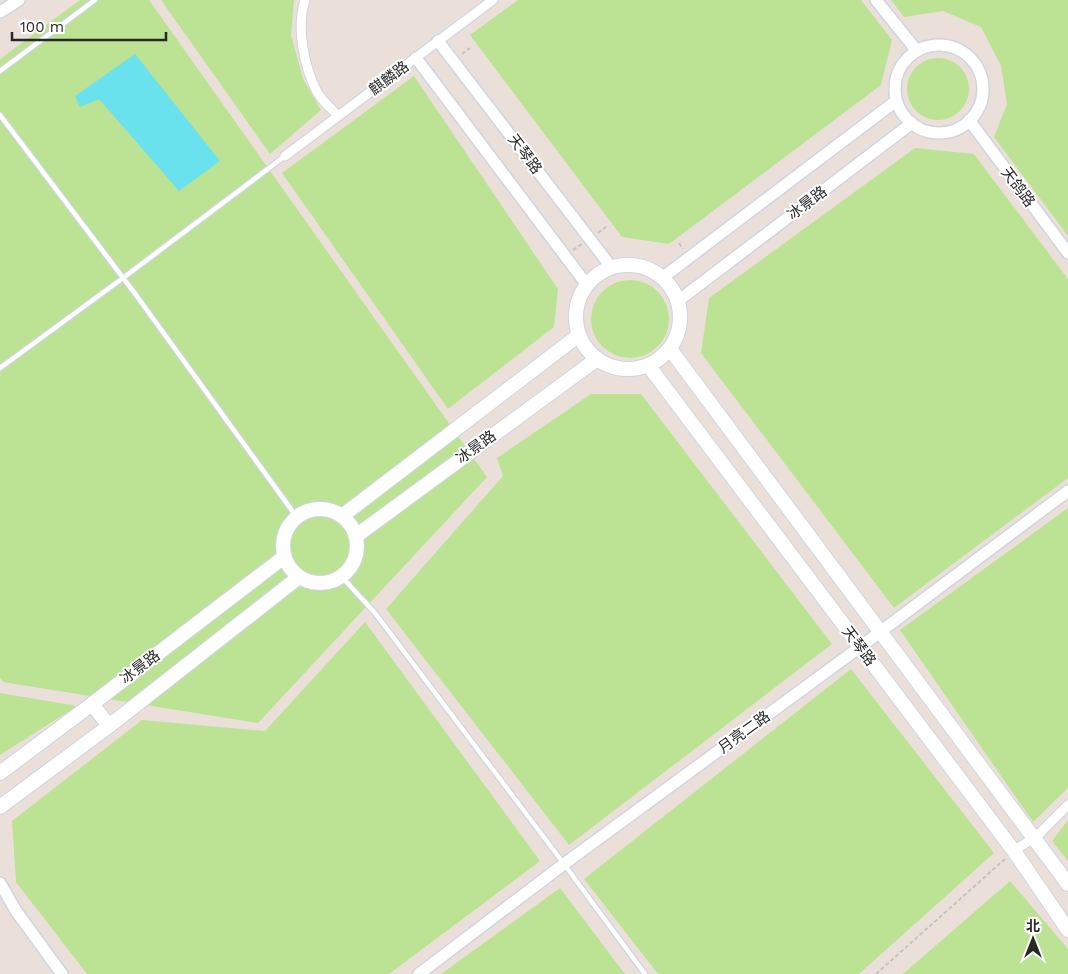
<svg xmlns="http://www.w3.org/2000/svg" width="1068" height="974" font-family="'Work Sans','Noto Sans SC',sans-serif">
<rect width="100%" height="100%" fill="#ebe0d9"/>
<g fill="#bce294">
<path d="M80,0H149L487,477L258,723L3,682L0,678V59Z"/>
<path d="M161,0H294L291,35L303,79L321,110L270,154Z"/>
<path d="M518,0H861L892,40L881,85L669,244L622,237L470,35Z"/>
<path d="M891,0H1068V236L994,137L1007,104L1001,66L981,27L943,11L904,17Z"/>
<circle cx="938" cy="89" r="31"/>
<path d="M414,76L558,289L554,327L448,409L282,173Z"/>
<path d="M915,148L974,154L1068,279V478L894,608L701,353L709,298Z"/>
<circle cx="630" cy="319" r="39"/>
<path d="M591,394H641L832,644L569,845L386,609L503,476L497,458Z"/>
<path d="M1068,508V788L1033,822L900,630Z"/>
<path d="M365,622L540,861L389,974H87L16,882L12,821L142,720L265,731Z"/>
<path d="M851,669L994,853L859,974H658L584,879Z"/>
<path d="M0,693L77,706L0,755Z"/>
<path d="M1068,820V861L1052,841Z"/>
<path d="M1010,881L1068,949V974H903Z"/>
<path d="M560,888L625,974H441Z"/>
</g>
<path fill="#6ae2ee" d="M135,54L220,161L179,191L99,99L80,107L75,96Z"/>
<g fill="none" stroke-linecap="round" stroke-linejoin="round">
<g stroke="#ced5e1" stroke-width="7">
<g id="service">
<path d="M0,71L95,0"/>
<path d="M0,115L136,295L296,516"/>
<path d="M0,368L123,278L285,156"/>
<path d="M342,577L375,613L564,864L645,974"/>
</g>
</g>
<g stroke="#ced5e1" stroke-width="11">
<g id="minor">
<path d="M305,0C296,28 304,66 317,92C322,101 332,109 338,116"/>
<path d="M285,156L493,0"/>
<path d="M1014,851L1039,834L1068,805"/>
</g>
</g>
<g stroke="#ced5e1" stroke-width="14">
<g id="tertiary">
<path d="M876,0L917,51"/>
<path d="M0,12L19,0"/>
<path d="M438,41L612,268"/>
<circle cx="939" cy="89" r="44"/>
<path d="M416,58L587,285"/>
<path d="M969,120L1068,253"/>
<path d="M662,278L896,101"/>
<path d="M678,301L912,123"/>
<path d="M0,883L16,911L62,974"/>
<path d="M419,974L564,864L860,647L1068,491"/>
</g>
</g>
<g stroke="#ced5e1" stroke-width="16">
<g id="secondary">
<circle cx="628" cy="317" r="52"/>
<path d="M670,349L1068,884"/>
<path d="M648,365L1014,851L1068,930"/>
<circle cx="320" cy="546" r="37"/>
<path d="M342,516L579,335"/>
<path d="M356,536L597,359"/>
<path d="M92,704L284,557"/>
<path d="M109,726L299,577"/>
<path d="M0,773L92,704L109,726L0,807"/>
</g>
</g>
<g stroke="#c3c3c3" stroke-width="2" stroke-dasharray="4 2.5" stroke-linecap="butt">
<path d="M462,54L470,48"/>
<path d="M598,233L607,226"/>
<path d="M679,243L683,249"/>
<path d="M573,250L582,244"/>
<path d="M876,974L1005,859"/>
</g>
<use href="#service" stroke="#fff" stroke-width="4.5"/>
<use href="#minor" stroke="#fff" stroke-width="9"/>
<use href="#tertiary" stroke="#fff" stroke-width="11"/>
<use href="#secondary" stroke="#fff" stroke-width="14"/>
</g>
<g text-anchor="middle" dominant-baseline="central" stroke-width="4" stroke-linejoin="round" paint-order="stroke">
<g font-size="15" fill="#282828" stroke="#fff">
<text transform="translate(389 78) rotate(-37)">麒麟路</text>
<text transform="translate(525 154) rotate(53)">天琴路</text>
<text transform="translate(1018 187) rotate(53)">天鸽路</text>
<text transform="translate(807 203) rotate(-37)">冰景路</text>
<text transform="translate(476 447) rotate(-36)">冰景路</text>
<text transform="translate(859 646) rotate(53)">天琴路</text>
<text transform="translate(140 667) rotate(-37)">冰景路</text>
<text transform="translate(744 732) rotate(-36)">月亮二路</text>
</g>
</g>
<g transform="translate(1033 939)" stroke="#ffffff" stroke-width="4" paint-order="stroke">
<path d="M0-4L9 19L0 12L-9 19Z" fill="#282828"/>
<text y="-8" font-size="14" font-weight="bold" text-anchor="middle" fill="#282828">北</text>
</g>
<path d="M12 32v8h154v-8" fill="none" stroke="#282828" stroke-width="2.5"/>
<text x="20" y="32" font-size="15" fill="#282828" stroke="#ffffff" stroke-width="4" paint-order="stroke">100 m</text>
</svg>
